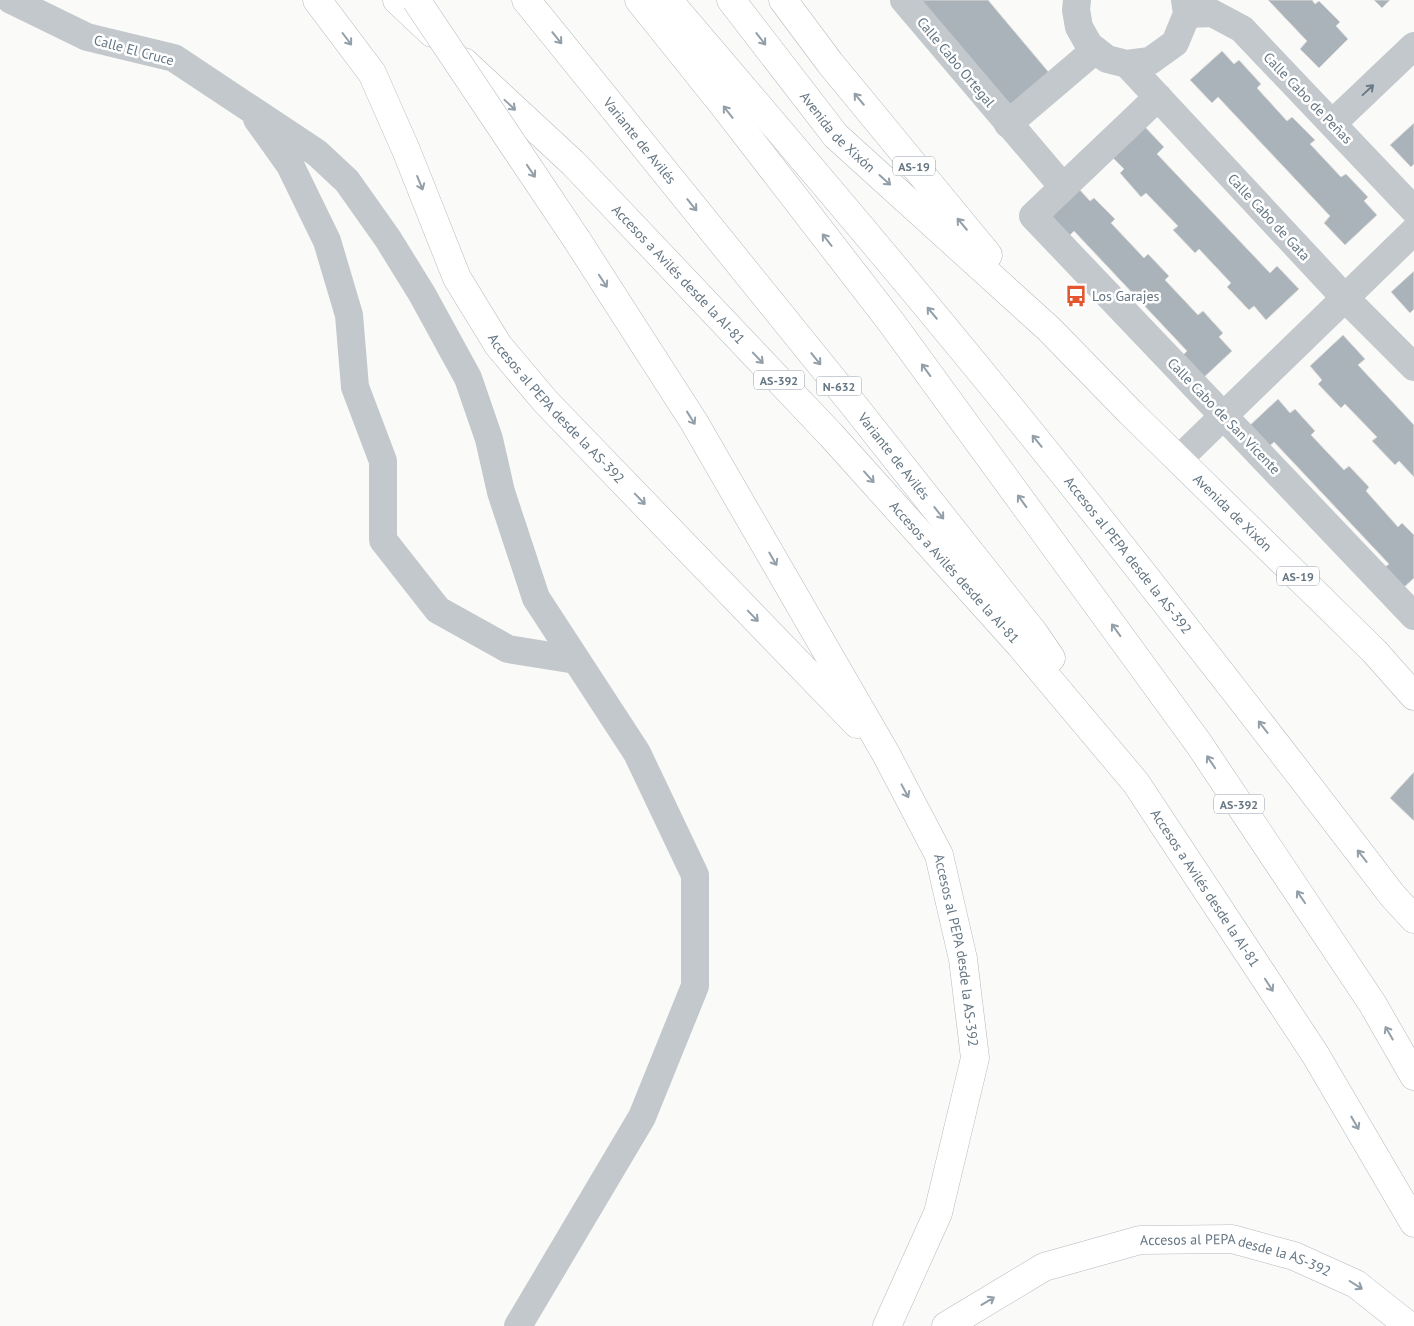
<svg xmlns="http://www.w3.org/2000/svg" width="1414" height="1326" font-family="'PT Sans',sans-serif">
<rect width="100%" height="100%" fill="#fafaf8"/>
<g fill="#aab3b9" stroke="#dcdcda">
<path d="M912,0H988L1056,81L1016,115Z"/>
<path d="M1268,0H1312L1315,4L1319,1L1340,22L1336,26L1348,39L1319,68L1300,49L1307,41Z"/>
<path d="M1374,0H1390L1382,8Z"/>
<path d="M1222,51L1234,64L1239,60L1261,84L1257,88L1287,121L1292,117L1315,140L1310,144L1341,177L1346,174L1368,197L1364,201L1377,215L1345,245L1324,223L1330,216L1218,97L1212,103L1190,80Z"/>
<path d="M1414,123V164L1411,167L1390,145Z"/>
<path d="M1143,125L1164,147L1157,154L1270,273L1277,266L1299,289L1266,320L1254,306L1249,310L1227,287L1231,283L1199,249L1195,253L1173,230L1178,226L1146,193L1141,197L1120,173L1124,169L1111,156Z"/>
<path d="M1078,188L1090,201L1094,198L1115,219L1111,223L1144,258L1148,254L1169,276L1165,280L1198,315L1203,311L1223,333L1219,337L1232,351L1201,380L1180,358L1187,351L1074,231L1067,238L1047,217Z"/>
<path d="M1414,271V309L1410,313L1391,292Z"/>
<path d="M1343,335L1365,359L1358,365L1414,425V477L1399,461L1395,465L1372,441L1377,437L1345,404L1341,408L1318,384L1322,380L1310,366Z"/>
<path d="M1278,399L1290,413L1295,409L1315,431L1311,435L1344,470L1349,466L1369,487L1366,491L1398,527L1402,523L1414,535V578L1401,590L1381,570L1389,564L1274,442L1266,449L1247,428Z"/>
<path d="M1414,772V821L1390,798Z"/>
</g>
<g fill="none" stroke-linecap="round" stroke-linejoin="round">
<g stroke="#b3babf" stroke-width="29">
<g id="secondary">
<path id="s1" d="M317,0L372,73L406,150L457,278L498,345L546,402L857,724"/>
<path id="s2" d="M668,0C807,163 946,326 1079,493C1185,626 1289,760 1392,895L1414,919"/>
<path id="s3" d="M577,240L694,422L886,754L939,855L963,959L975,1058L938,1213L887,1326"/>
<path id="s4" d="M946,1326L1044,1267L1140,1240L1232,1239L1294,1256L1356,1284L1409,1326"/>
</g>
</g>
<g stroke="#b5babe" stroke-width="29">
<g id="primary">
<path id="s5" d="M731,0L836,136L1049,329L1131,413L1374,651L1414,696"/>
<path d="M783,0L830,63L988,255"/>
</g>
</g>
<g stroke="#b4b9bd" stroke-width="29">
<g id="highway">
<path d="M397,0L432,33"/>
<path id="s6" d="M526,0L852,403L1034,633L1051,658"/>
<path d="M639,0L724,106L891,322L1199,744L1372,1003L1414,1076"/>
<path id="s7" d="M464,62L573,163L831,435L1020,645L1136,783L1315,1054L1414,1223"/>
</g>
</g>
<g stroke="#c3c8cc" stroke-width="28">
<path d="M11,0L87,37L174,58L317,153L347,181L388,239L422,294L468,378L489,439L501,492L536,598L637,753L695,875V986L642,1117L518,1326"/>
<path d="M904,0L1063,187"/>
<path d="M1077,0L1076,10L1079,27L1089,45L1107,59L1127,64L1150,61L1175,43L1187,14L1185,0"/>
<path d="M1187,14L1212,13L1242,29L1414,210"/>
<path d="M1127,64L1345,298L1414,367"/>
<path d="M1158,97L1033,216L1414,616"/>
<path d="M257,119L290,165L327,241L349,315L355,387L383,461V540L438,610L508,649L576,660"/>
<path d="M1333,123L1414,46"/>
<path d="M1008,124L1095,50"/>
<path d="M1179,459L1414,231"/>
</g>
<use href="#secondary" stroke="#fff" stroke-width="28"/>
<use href="#primary" stroke="#fff" stroke-width="28"/>
<use href="#highway" stroke="#fff" stroke-width="28"/>
<g stroke="#b3babf" stroke-width="29" stroke-linecap="butt">
<path id="secondary-bridge" d="M416,0L577,240"/>
</g>
<use href="#secondary-bridge" stroke="#fff" stroke-width="28"/>
</g>
<defs><path id="oneway-shaft" d="M-6 0H5M1.5-3L5.5 0L1.5 3" fill="none" stroke-width="1.6" stroke-linecap="round" stroke-linejoin="round" transform="scale(1.25)"/></defs>
<g stroke="#939fa8">
<use href="#oneway-shaft" transform="translate(557 38) rotate(51)"/>
<use href="#oneway-shaft" transform="translate(347 39) rotate(53)"/>
<use href="#oneway-shaft" transform="translate(761 39) rotate(52)"/>
<use href="#oneway-shaft" transform="translate(859 99) rotate(-130)"/>
<use href="#oneway-shaft" transform="translate(510 105) rotate(43)"/>
<use href="#oneway-shaft" transform="translate(728 112) rotate(-128)"/>
<use href="#oneway-shaft" transform="translate(531 171) rotate(56)"/>
<use href="#oneway-shaft" transform="translate(885 180) rotate(42)"/>
<use href="#oneway-shaft" transform="translate(420 183) rotate(68)"/>
<use href="#oneway-shaft" transform="translate(692 205) rotate(51)"/>
<use href="#oneway-shaft" transform="translate(962 224) rotate(-130)"/>
<use href="#oneway-shaft" transform="translate(827 240) rotate(-128)"/>
<use href="#oneway-shaft" transform="translate(603 281) rotate(57)"/>
<use href="#oneway-shaft" transform="translate(932 313) rotate(-130)"/>
<use href="#oneway-shaft" transform="translate(758 358) rotate(46)"/>
<use href="#oneway-shaft" transform="translate(816 359) rotate(51)"/>
<use href="#oneway-shaft" transform="translate(926 370) rotate(-126)"/>
<use href="#oneway-shaft" transform="translate(691 418) rotate(58)"/>
<use href="#oneway-shaft" transform="translate(1037 441) rotate(-129)"/>
<use href="#oneway-shaft" transform="translate(869 477) rotate(48)"/>
<use href="#oneway-shaft" transform="translate(640 499) rotate(46)"/>
<use href="#oneway-shaft" transform="translate(1022 501) rotate(-126)"/>
<use href="#oneway-shaft" transform="translate(939 513) rotate(52)"/>
<use href="#oneway-shaft" transform="translate(773 559) rotate(60)"/>
<use href="#oneway-shaft" transform="translate(753 616) rotate(46)"/>
<use href="#oneway-shaft" transform="translate(1116 630) rotate(-126)"/>
<use href="#oneway-shaft" transform="translate(1263 727) rotate(-128)"/>
<use href="#oneway-shaft" transform="translate(1211 762) rotate(-124)"/>
<use href="#oneway-shaft" transform="translate(905 791) rotate(62)"/>
<use href="#oneway-shaft" transform="translate(1362 856) rotate(-128)"/>
<use href="#oneway-shaft" transform="translate(1301 897) rotate(-124)"/>
<use href="#oneway-shaft" transform="translate(1269 985) rotate(57)"/>
<use href="#oneway-shaft" transform="translate(1389 1033) rotate(-120)"/>
<use href="#oneway-shaft" transform="translate(1355 1123) rotate(60)"/>
<use href="#oneway-shaft" transform="translate(1356 1285) rotate(32)"/>
<use href="#oneway-shaft" transform="translate(988 1301) rotate(-31)"/>
</g>
<use stroke="#6a7a87" href="#oneway-shaft" transform="translate(1368 90) rotate(-43)"/>
<defs>
<g id="bus-bare" transform="scale(1.725)"><path d="M-5-6H5V4H4V6H2V4H-2V6H-4V4H-5ZM-3.5-4V0h7V-4ZM-3.5 1.2v1.5H-2V1.2ZM2 1.2v1.5H3.5V1.2Z" fill="#e4572e" stroke="#fff" stroke-width="2.5" paint-order="stroke"/></g>
</defs>
<g fill-rule="evenodd">
<use href="#bus-bare" x="1076" y="296"/>
</g>
<g text-anchor="middle" dominant-baseline="central" stroke-width="5" stroke-linejoin="round" paint-order="stroke">
<g fill="#fff" stroke="#939fa8" stroke-width="1">
<rect x="893" y="156.5" width="42" height="19" rx="4"/>
<rect x="754" y="370.5" width="50" height="19" rx="4"/>
<rect x="816.5" y="376.5" width="45" height="19" rx="4"/>
<rect x="1277" y="566.5" width="42" height="19" rx="4"/>
<rect x="1214" y="794.5" width="50" height="19" rx="4"/>
</g>
<g font-size="12" font-weight="bold" fill="#657683">
<text x="914" y="166">AS-19</text>
<text x="779" y="380">AS-392</text>
<text x="839" y="386">N-632</text>
<text x="1298" y="576">AS-19</text>
<text x="1239" y="804">AS-392</text>
</g>
<g font-size="14" fill="#657683" stroke="#fff">
<text transform="translate(134 50) rotate(15)">Calle El Cruce</text>
<text transform="translate(956 62) rotate(50)">Calle Cabo Ortegal</text>
<text transform="translate(1308 98) rotate(46)">Calle Cabo de Peñas</text>
<text stroke="none"><textPath href="#s5" startOffset="170">Avenida de Xixón</textPath></text>
<text stroke="none"><textPath href="#s6" startOffset="181">Variante de Avilés</textPath></text>
<text transform="translate(1269 217) rotate(47)">Calle Cabo de Gata</text>
<text stroke="none"><textPath href="#s7" startOffset="302">Accesos a Avilés desde la AI-81</textPath></text>
<text stroke="none"><textPath href="#s1" startOffset="478">Accesos al PEPA desde la AS-392</textPath></text>
<text transform="translate(1224 416) rotate(46)">Calle Cabo de San Vicente</text>
<text stroke="none"><textPath href="#s6" startOffset="586">Variante de Avilés</textPath></text>
<text stroke="none"><textPath href="#s5" startOffset="719">Avenida de Xixón</textPath></text>
<text stroke="none"><textPath href="#s2" startOffset="721">Accesos al PEPA desde la AS-392</textPath></text>
<text stroke="none"><textPath href="#s7" startOffset="708">Accesos a Avilés desde la AI-81</textPath></text>
<text stroke="none"><textPath href="#s7" startOffset="1112">Accesos a Avilés desde la AI-81</textPath></text>
<text stroke="none"><textPath href="#s3" startOffset="811">Accesos al PEPA desde la AS-392</textPath></text>
<text stroke="none"><textPath href="#s4" startOffset="312">Accesos al PEPA desde la AS-392</textPath></text>
</g>
<g font-size="14" fill="#657683" stroke="#fff" text-anchor="start">
<text x="1092" y="296">Los Garajes</text>
</g>
</g>
</svg>
